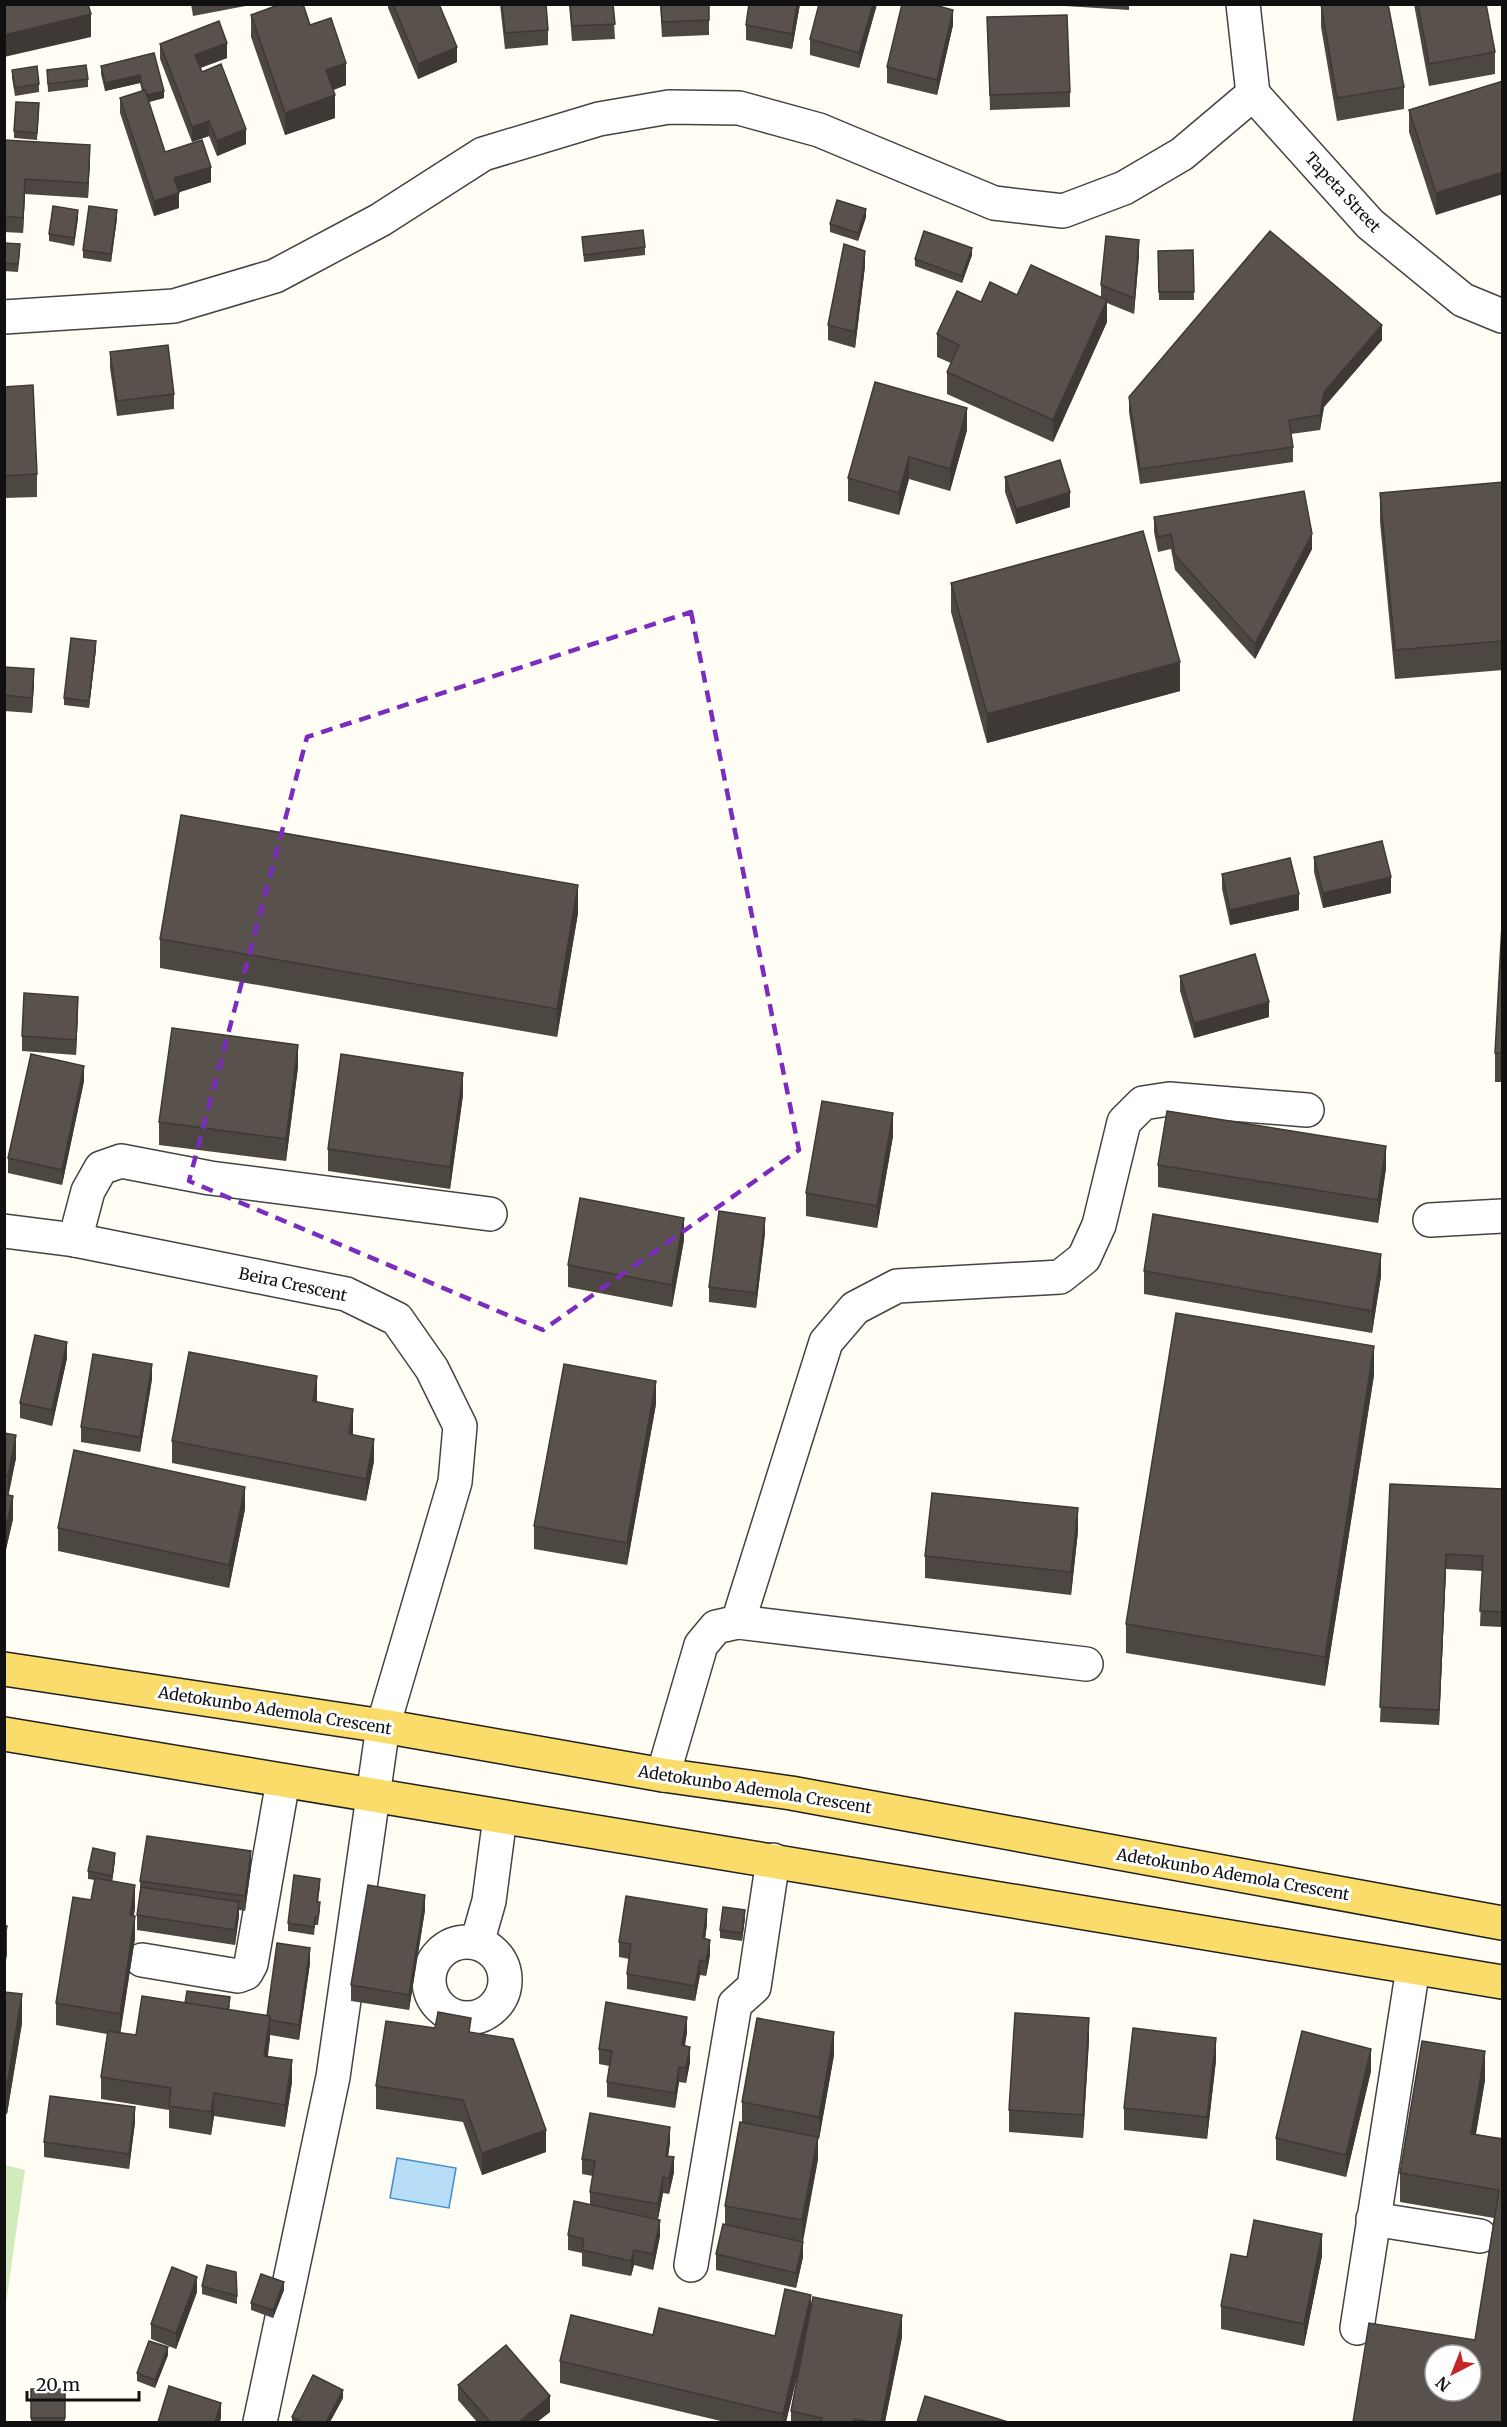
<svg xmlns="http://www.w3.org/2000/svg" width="1507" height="2427" font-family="Merriweather,serif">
<rect width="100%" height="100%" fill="#fffdf4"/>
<path fill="#d2ebbc" d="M5,2165L25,2170L5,2310L4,2165Z"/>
<path fill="#b8ddf7" stroke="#3e8fcf" stroke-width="1.5" d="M397,2158L456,2168L449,2208L390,2198Z"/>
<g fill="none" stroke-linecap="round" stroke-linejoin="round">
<g stroke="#434343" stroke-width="36">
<g id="minor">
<path d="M1253,94L1370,224L1463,300L1502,316"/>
<path d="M4,317L174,306L275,276L380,220L483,154L599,119L669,107L739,108L819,130L994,203L1063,211L1124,188L1182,154L1253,94L1243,4"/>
<path d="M1430,1220L1502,1216"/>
<path d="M4,1231L75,1240L346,1294L397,1319L432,1369L460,1426L455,1482L383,1726L333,2077L260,2422"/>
<path d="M75,1240L88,1191L101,1168L121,1161L210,1178L490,1214"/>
<path d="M738,1622L826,1342L855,1308L897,1286L1060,1277L1084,1258L1099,1225L1124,1122L1143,1103L1169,1099L1307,1110"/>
<path d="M663,1775L701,1645L716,1627L738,1622L1086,1664"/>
<circle cx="467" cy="1980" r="38"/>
<path d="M477,1943L489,1901L500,1817"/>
<path d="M142,1960L238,1976L246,1973L251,1964L283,1781"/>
<path d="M1373,2219L1480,2236"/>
<path d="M691,2265L735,2004L754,1987L773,1860"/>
<path d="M1357,2328L1413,1968"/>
</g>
</g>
<g stroke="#212121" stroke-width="36">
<g id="major">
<path d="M4,1669L383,1726L663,1775L791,1793L1502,1923"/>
<path d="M4,1734L1502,1982"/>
</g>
</g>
<use href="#minor" stroke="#fff" stroke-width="33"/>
<use href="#major" stroke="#f9dc69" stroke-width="33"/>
</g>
<g fill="#4d4741">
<path d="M191,4H256L193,16Z"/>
<path d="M388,4H439L457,62L418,79L388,8Z"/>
<path d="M500,4H546L548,30V45L505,49Z"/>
<path d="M569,4H613L615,39L572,41Z"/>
<path d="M660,4H709V35L662,37Z"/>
<path d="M800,4L792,49L746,40V25Z"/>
<path d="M877,4L859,68L810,55V39Z"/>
<path d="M1065,4H1129V10L1065,6Z"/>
<path d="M1321,4L1404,87V109L1337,121L1321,27Z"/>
<path d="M1414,4H1486L1495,52V74L1429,86Z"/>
<path d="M251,15L310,25L346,85L333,90L335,118L285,135L251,37Z"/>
<path d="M987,17L1070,92V107L990,110Z"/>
<path d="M953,25L937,95L887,83V67Z"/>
<path d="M160,44L227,58L200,68L246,144L217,156L209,136L192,142L160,59Z"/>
<path d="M154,53L164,98L149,102L165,152L211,182L179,192V208L154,216L120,113V98L142,91L140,83L105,91L101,74V66Z"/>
<path d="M12,70L39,84V92L15,96L12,78Z"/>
<path d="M47,70L88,79V87L48,92Z"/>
<path d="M1503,81L1436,215L1409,132V110Z"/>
<path d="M39,111L37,140L14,138V131Z"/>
<path d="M4,140L90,160L88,198L25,194L23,233L4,232Z"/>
<path d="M866,217L858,241L830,232V224Z"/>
<path d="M78,218L74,246L49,241V234Z"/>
<path d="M117,218L111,262L83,258V250Z"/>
<path d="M582,237L645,247V255L584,262Z"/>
<path d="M4,243L20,252L18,272L4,271Z"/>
<path d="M1193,250L1194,300H1159L1158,251Z"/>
<path d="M972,255L962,283L915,266V259Z"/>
<path d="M1139,255L1134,314L1107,303V322L1053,442L947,394V372L951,363L937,357V334L981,302L1017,295L1101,297V285Z"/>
<path d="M865,266L855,348L828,340V325Z"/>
<path d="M1382,340L1324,407L1320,430L1291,434L1293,447V462L1140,484L1129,412V397Z"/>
<path d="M110,352L174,394V409L117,416L110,368Z"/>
<path d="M4,387L37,474V497L4,498Z"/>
<path d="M967,430L950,491L909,479L899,515L848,501V478Z"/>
<path d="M1005,477L1070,507L1016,524L1005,492Z"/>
<path d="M1503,482V670L1395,679L1380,522V493Z"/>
<path d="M1154,517L1312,549L1255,659L1175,570L1171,549L1158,552L1154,532Z"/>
<path d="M951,583L1180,691L987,743L951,612Z"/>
<path d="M96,649L89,708L64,705V698Z"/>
<path d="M4,667L34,684L32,713L4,711Z"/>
<path d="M1314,857L1391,893L1323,908L1314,872Z"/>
<path d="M1222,874L1299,910L1230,925L1222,889Z"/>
<path d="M1503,906V1082H1495V1053Z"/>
<path d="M578,913L557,1037L160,968V939Z"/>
<path d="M1180,976L1269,1017L1194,1038L1180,991Z"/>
<path d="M78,1012L76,1055L22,1051V1036Z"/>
<path d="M298,1067L286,1161L159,1145V1122Z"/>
<path d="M84,1081L62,1185L8,1173V1158Z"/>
<path d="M463,1095L450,1189L328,1171V1149Z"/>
<path d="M893,1136L877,1228L806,1216V1193Z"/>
<path d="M1158,1165L1386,1168L1378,1223L1158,1187Z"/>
<path d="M765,1233L756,1308L709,1302V1287Z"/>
<path d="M684,1240L672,1307L568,1287V1265Z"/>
<path d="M1144,1271L1381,1276L1372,1333L1144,1294Z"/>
<path d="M67,1358L52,1426L20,1418V1403Z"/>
<path d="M1374,1375L1325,1686L1126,1653V1624Z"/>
<path d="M152,1379L140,1452L81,1442V1427Z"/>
<path d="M317,1399V1402L353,1431V1435L374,1461L366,1501L172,1463V1441Z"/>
<path d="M656,1404L627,1565L534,1549V1526Z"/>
<path d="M4,1433L16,1458L8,1495L13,1519L4,1558Z"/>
<path d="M1390,1484L1503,1489V1627L1480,1626L1482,1571L1446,1569L1439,1725L1380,1722Z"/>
<path d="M245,1509L229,1588L58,1551V1528Z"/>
<path d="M1078,1531L1071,1595L925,1578V1556Z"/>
<path d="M115,1860L112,1881L135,1908L134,1915L135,1938L120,2033L136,2035L185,2003L230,2005L229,2010L267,2016L310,1963L299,2040L270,2035L268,2056L292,2082L285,2127L214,2116L211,2135L169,2128V2110L101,2099V2077L107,2034L56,2025V2003L91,1900L95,1880L88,1879V1871Z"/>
<path d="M251,1867L245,1911L239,1910L235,1945L137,1930V1915L140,1889V1881Z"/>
<path d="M320,1886L318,1902L320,1910L318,1925H315L314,1935L288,1931V1923Z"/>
<path d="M425,1910L409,2010L351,2001V1985Z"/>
<path d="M745,1918L742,1941L720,1938V1930Z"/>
<path d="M707,1924L705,1939L710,1955L706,1976L700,1975L695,2001L627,1989V1974L629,1959L619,1957V1942Z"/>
<path d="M4,1992L22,2023L7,2114L4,2113Z"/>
<path d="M435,2028L471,2032L546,2152L482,2175L463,2122L376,2109V2086Z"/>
<path d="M687,2032L685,2046L690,2062L686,2083L679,2082L675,2108L607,2097V2082L609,2066L599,2064V2049Z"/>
<path d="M1089,2040L1083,2138L1009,2132V2110Z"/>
<path d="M834,2055L819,2139H818V2159L803,2242V2257L796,2288L716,2270V2254L725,2224V2206L742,2123V2102Z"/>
<path d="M1216,2060L1207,2139L1124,2130V2108Z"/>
<path d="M1371,2071L1346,2177L1276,2160V2138Z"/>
<path d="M1485,2080L1476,2134L1503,2139V2422L1475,2340L1494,2218L1400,2202V2173Z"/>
<path d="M135,2122L129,2169L44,2157V2142Z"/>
<path d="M670,2142L668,2156L674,2172L669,2194L663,2193L658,2219L634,2215L660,2236L653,2270L634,2265L631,2276L582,2266V2253L568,2250V2235L590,2205V2192L593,2176L582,2174V2159Z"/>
<path d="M1322,2256L1304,2346L1221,2329V2306L1247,2257Z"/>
<path d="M202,2286L237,2296V2304L202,2294Z"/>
<path d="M284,2290L273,2318L251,2310V2303Z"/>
<path d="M197,2292L176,2349L151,2339V2324Z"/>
<path d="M811,2307L902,2337L885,2422H791V2411L799,2369L786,2422H725L560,2383V2361L653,2335L775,2336Z"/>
<path d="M168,2355L155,2388L137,2381V2373Z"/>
<path d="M458,2385L550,2412L537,2422H477L458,2400Z"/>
<rect x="31" y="2389" width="34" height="33"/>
<path d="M343,2398L330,2422H292V2417Z"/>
</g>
<g fill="#3e3935">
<path d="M797,4H800L792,49V34Z"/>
<path d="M873,4H877L859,68V53Z"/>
<path d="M953,10V25L937,95V80Z"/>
<path d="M91,14V37L4,57V35Z"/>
<path d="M227,43V58L195,70V55Z"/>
<path d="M457,47V62L418,79V64Z"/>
<path d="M346,63V85L326,93V70Z"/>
<path d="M140,75V83L105,91V83Z"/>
<path d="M164,91V98L145,103V95Z"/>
<path d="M335,95V118L285,135V113Z"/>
<path d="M209,121V136L192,142V127Z"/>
<path d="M246,129V144L217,156V141Z"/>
<path d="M90,145V160L88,198V183Z"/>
<path d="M211,167V182L174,194V178Z"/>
<path d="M1503,172V194L1436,215V193Z"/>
<path d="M25,179V194L23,233V218Z"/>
<path d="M179,193V208L154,216V201Z"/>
<path d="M866,209V217L858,241V233Z"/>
<path d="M78,210V218L74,246V238Z"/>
<path d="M117,210V218L111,262V254Z"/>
<path d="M1139,240V255L1134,314V298Z"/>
<path d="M972,248V255L962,283V276Z"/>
<path d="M865,251V266L855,348V332Z"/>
<path d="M1107,300V322L1053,442V420Z"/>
<path d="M1382,325V340L1324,407L1320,430V415L1324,392Z"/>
<path d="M967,408V430L950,491V469Z"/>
<path d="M909,457V479L899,515V493Z"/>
<path d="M1070,492V507L1016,524V509Z"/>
<path d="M1312,534V549L1255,659V644Z"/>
<path d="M96,641V649L89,708V701Z"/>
<path d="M1180,662V691L987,743V714Z"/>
<path d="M34,669V684L32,713V698Z"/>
<path d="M1391,877V893L1323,908V893Z"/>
<path d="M578,885V913L557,1037V1009Z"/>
<path d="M1299,894V910L1230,925V910Z"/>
<path d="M78,997V1012L76,1055V1040Z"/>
<path d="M1269,1002V1017L1194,1038V1023Z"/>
<path d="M298,1045V1067L286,1161V1139Z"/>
<path d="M84,1066V1081L62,1185V1170Z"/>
<path d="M463,1073V1095L450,1189V1167Z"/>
<path d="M893,1113V1136L877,1228V1206Z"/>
<path d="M1386,1146V1168L1378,1223V1200Z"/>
<path d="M684,1218V1240L672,1307V1285Z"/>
<path d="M765,1218V1233L756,1308V1293Z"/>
<path d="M1381,1254V1276L1372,1333V1311Z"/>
<path d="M67,1342V1358L52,1426V1410Z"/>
<path d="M1374,1346V1375L1325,1686V1657Z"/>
<path d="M152,1364V1379L140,1452V1437Z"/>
<path d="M317,1376V1399L313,1423V1401Z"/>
<path d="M656,1381V1404L627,1565V1543Z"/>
<path d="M353,1409V1431L349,1456V1434Z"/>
<path d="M16,1435V1458L8,1498V1476Z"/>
<path d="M374,1439V1461L366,1501V1479Z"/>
<path d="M245,1487V1509L229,1588V1565Z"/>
<path d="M13,1496V1519L4,1558V1536Z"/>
<path d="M1078,1508V1531L1071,1595V1572Z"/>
<path d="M1446,1554V1569L1439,1725V1710Z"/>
<path d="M251,1851V1867L245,1911V1896Z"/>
<path d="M115,1853V1860L112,1883V1876Z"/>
<path d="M135,1885V1908L130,1937V1915Z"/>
<path d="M425,1895V1910L409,2010V1995Z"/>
<path d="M239,1902V1917L235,1945V1930Z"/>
<path d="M707,1909V1924L703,1953V1938Z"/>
<path d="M745,1910V1918L742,1941V1933Z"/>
<path d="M135,1916V1938L120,2036V2014Z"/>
<path d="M7,1926V1955L4,1970V1941Z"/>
<path d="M710,1940V1955L706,1976V1961Z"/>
<path d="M310,1948V1963L299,2040V2025Z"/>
<path d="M700,1960V1975L695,2001V1986Z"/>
<path d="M22,1994V2023L7,2114V2085Z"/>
<path d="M270,2016V2039L264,2078V2056Z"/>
<path d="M687,2017V2032L682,2060V2045Z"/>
<path d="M1089,2018V2040L1083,2138V2115Z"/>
<path d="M834,2032V2055L819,2139V2117Z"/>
<path d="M1216,2038V2060L1207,2139V2117Z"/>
<path d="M690,2047V2062L686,2083V2068Z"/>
<path d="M1371,2049V2071L1346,2177V2155Z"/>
<path d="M1485,2051V2080L1471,2162V2134Z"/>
<path d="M292,2060V2082L285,2127V2105Z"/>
<path d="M679,2067V2082L675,2108V2093Z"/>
<path d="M214,2093V2116L211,2135V2112Z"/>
<path d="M135,2107V2122L129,2169V2154Z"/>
<path d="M670,2127V2142L666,2171V2156Z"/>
<path d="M546,2130V2152L482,2175V2153Z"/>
<path d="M818,2137V2159L802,2243V2220Z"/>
<path d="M674,2157V2172L669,2194V2178Z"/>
<path d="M663,2177V2193L658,2219V2204Z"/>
<path d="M660,2220V2236L653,2270V2254Z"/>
<path d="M1322,2234V2256L1304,2346V2324Z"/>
<path d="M803,2242V2257L796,2288V2273Z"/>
<path d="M634,2250V2265L631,2276V2261Z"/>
<path d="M197,2277V2292L176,2349V2333Z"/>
<path d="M284,2282V2290L273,2318V2310Z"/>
<path d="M811,2295V2318L786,2422H783V2414Z"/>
<path d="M902,2315V2337L885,2422H881Z"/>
<path d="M168,2347V2355L155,2388V2380Z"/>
<path d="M343,2390V2398L330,2422H326Z"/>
<path d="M550,2396V2412L537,2422H519Z"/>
<path d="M221,2403V2418L220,2422H215Z"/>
</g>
<g fill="#59524c" stroke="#3e3935" stroke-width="1.5" fill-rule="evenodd">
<path d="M4,4H88L91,14L4,35Z"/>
<path d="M281,4H303L310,25L331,18L346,63L326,70L335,95L285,113L251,15Z"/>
<path d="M393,4H439L457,47L418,64Z"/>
<path d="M502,4H546L548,30L505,33Z"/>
<path d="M570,4H613L615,24L572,26Z"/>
<path d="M661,4H709V20L662,22Z"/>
<path d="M749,4H797L792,34L746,25Z"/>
<path d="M819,4H873L859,53L810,39Z"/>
<path d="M902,4H931L953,10L937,80L887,67Z"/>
<path d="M1321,4H1388L1404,87L1337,98Z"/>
<path d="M1418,4H1486L1495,52L1429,64Z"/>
<path d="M1067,15L1070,92L990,95L987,17Z"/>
<path d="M219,21L227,43L195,55L202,72L221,64L246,129L217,141L209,121L192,127L160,44Z"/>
<path d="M154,53L164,91L147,95L145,90L143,91L140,75L105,83L101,66Z"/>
<path d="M86,65L88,79L48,84L47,70Z"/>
<path d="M37,66L39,84L15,88L12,70Z"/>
<path d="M1503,81V172L1436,193L1409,110Z"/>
<path d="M145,90L165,152L202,140L211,167L174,178L179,193L154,201L120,98Z"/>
<path d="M16,102L39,103L37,133L14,131Z"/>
<path d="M4,140L90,145L88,183L25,179L23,218L4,216Z"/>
<path d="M837,200L866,209L858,233L830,224Z"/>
<path d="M53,206L78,210L74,238L49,234Z"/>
<path d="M89,206L117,210L111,254L83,250Z"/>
<path d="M643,230L645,247L584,255L582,237Z"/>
<path d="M924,231L972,248L962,276L915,259Z"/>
<path d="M1270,231L1382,325L1324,392L1320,415L1289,420L1293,447L1140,469L1129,397Z"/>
<path d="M1106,236L1139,240L1134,298L1101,285Z"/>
<path d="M4,243L20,244L18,264L4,263Z"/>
<path d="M844,244L865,251L855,332L828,325Z"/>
<path d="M1193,250L1194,292H1159L1158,251Z"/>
<path d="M1031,265L1107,300L1053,420L947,372L959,345L937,334L957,291L981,302L990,282L1017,295Z"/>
<path d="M168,345L174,394L117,401L110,352Z"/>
<path d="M875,382L967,408L950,469L909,457L899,493L848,478Z"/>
<path d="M33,385L37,474L4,476V387Z"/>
<path d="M1060,460L1070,492L1016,509L1005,477Z"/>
<path d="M1503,482V641L1395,650L1380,493Z"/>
<path d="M1304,491L1312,534L1255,644L1175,555L1171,534L1158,537L1154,517Z"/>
<path d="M1143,531L1180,662L987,714L951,583Z"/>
<path d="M71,638L96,641L89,701L64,698Z"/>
<path d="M4,667L34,669L32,698L4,695Z"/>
<path d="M181,815L578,885L557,1009L160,939Z"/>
<path d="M1382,841L1391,877L1323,893L1314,857Z"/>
<path d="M1290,858L1299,894L1230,910L1222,874Z"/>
<path d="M1503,906V1053H1495Z"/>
<path d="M1255,954L1269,1002L1194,1023L1180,976Z"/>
<path d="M24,993L78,997L76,1040L22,1036Z"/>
<path d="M172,1028L298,1045L286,1139L159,1122Z"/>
<path d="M31,1054L84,1066L62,1170L8,1158Z"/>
<path d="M341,1054L463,1073L450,1167L328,1149Z"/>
<path d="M822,1101L893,1113L877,1206L806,1193Z"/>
<path d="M1167,1111L1386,1146L1378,1200L1158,1165Z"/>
<path d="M580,1198L684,1218L672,1285L568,1265Z"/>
<path d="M719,1211L765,1218L756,1293L709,1287Z"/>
<path d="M1153,1214L1381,1254L1372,1311L1144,1271Z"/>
<path d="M1176,1313L1374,1346L1325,1657L1126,1624Z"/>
<path d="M35,1335L67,1342L52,1410L20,1403Z"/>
<path d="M189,1352L317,1376L313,1401L353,1409L349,1434L374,1439L366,1479L172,1441Z"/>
<path d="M93,1354L152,1364L140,1437L81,1427Z"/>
<path d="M564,1364L656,1381L627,1543L534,1526Z"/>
<path d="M4,1433L16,1435L8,1476L4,1475Z"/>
<path d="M74,1450L245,1487L229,1565L58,1528Z"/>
<path d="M1390,1484L1503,1489V1612L1480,1611L1483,1556L1446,1554L1439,1710L1380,1707Z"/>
<path d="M932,1493L1078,1508L1071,1572L925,1556Z"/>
<path d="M4,1494L13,1496L4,1536Z"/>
<path d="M147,1836L251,1851L245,1896L140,1881Z"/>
<path d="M93,1848L115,1853L112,1876L88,1871Z"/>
<path d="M294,1875L320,1879L317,1902H320L318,1917H315L314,1927L288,1923Z"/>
<path d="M95,1878L135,1885L130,1915L135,1916L120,2014L56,2003L73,1897L91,1900Z"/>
<path d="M368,1885L425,1895L409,1995L351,1985Z"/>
<path d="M141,1887L239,1902L235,1930L137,1915Z"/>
<path d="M626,1896L707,1909L703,1938L710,1940L706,1961L700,1960L695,1986L627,1974L631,1944L619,1942Z"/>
<path d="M723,1907L745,1910L742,1933L720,1930Z"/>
<path d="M4,1926H7L4,1941Z"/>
<path d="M277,1943L310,1948L299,2025L270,2020V2016H267Z"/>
<path d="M187,1991L230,1997L228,2010L185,2003Z"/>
<path d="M4,1992L22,1994L7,2085H4Z"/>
<path d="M142,1996L270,2016L264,2056L292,2060L285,2105L214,2093L211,2112L169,2106L171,2088L101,2077L108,2031L136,2035Z"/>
<path d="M606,2002L687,2017L682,2045L690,2047L686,2068L679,2067L675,2093L607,2082L612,2051L599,2049Z"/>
<path d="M438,2012L471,2018L469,2032L513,2039L546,2130L482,2153L463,2100L376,2086L386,2021L435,2028Z"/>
<path d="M1015,2013L1089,2018L1083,2115L1009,2110Z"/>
<path d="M757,2018L834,2032L819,2117L742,2102Z"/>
<path d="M1133,2028L1216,2038L1207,2117L1124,2108Z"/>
<path d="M1302,2031L1371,2049L1346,2155L1276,2138Z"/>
<path d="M1422,2041L1485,2051L1471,2134L1503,2139V2422H1353L1369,2323L1475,2340L1499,2190L1400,2173ZM1435,2355H1471V2391H1435Z"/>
<path d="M50,2096L135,2107L129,2154L44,2142Z"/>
<path d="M590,2113L670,2127L666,2156L674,2157L669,2178L663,2177L658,2204L590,2192L595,2161L582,2159Z"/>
<path d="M740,2122L818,2137L802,2220L725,2206Z"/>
<path d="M574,2201L660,2220L653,2254L634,2250L631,2261L582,2250L584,2239L568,2235Z"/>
<path d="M1254,2220L1322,2234L1304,2324L1221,2306L1231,2254L1247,2257Z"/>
<path d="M723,2224L803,2242L796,2273L716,2254Z"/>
<path d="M207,2265L236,2272L237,2296L202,2286Z"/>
<path d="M172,2267L197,2277L176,2333L151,2324Z"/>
<path d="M261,2274L284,2282L273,2310L251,2303Z"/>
<path d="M785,2289L811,2295L783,2414L560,2361L571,2315L653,2335L659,2308L775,2336Z"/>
<path d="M813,2297L902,2315L881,2422H871L854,2419L853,2422H821L822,2418L791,2411Z"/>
<path d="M149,2341L168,2347L155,2380L137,2373Z"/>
<path d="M506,2345L550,2396L519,2422H490L458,2385Z"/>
<path d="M313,2375L343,2390L326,2422H303L292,2417Z"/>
<path d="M169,2386L221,2403L215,2422H158Z"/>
<rect x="31" y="2389" width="34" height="29"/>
<path d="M925,2396L1008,2422H917Z"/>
</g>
<path fill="none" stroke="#7b2cbf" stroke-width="4.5" stroke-dasharray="12 8" stroke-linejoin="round" d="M691,612L799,1150L543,1330L189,1181L307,737Z"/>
<g text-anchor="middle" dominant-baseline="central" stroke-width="6" stroke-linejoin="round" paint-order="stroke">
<g font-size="16" fill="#101010" stroke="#fff">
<text transform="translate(1343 192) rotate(47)">Tapeta Street</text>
<text transform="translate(293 1284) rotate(12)">Beira Crescent</text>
<text transform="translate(275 1710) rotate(9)">Adetokunbo Ademola Crescent</text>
<text transform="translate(755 1789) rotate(9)">Adetokunbo Ademola Crescent</text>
<text transform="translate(1233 1874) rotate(10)">Adetokunbo Ademola Crescent</text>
</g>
</g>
<rect width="1507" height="2427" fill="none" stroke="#101010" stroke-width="12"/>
<g transform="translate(1453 2373) rotate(222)"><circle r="28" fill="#ffffff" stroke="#9f9f9f" stroke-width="1.5"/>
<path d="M0-4.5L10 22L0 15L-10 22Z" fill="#c32626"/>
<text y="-9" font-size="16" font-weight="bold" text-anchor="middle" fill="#101010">N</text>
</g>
<path d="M27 2391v9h112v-9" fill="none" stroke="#101010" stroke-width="3"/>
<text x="36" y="2391" font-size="18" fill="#101010" stroke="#ffffff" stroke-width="4.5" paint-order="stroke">20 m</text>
</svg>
